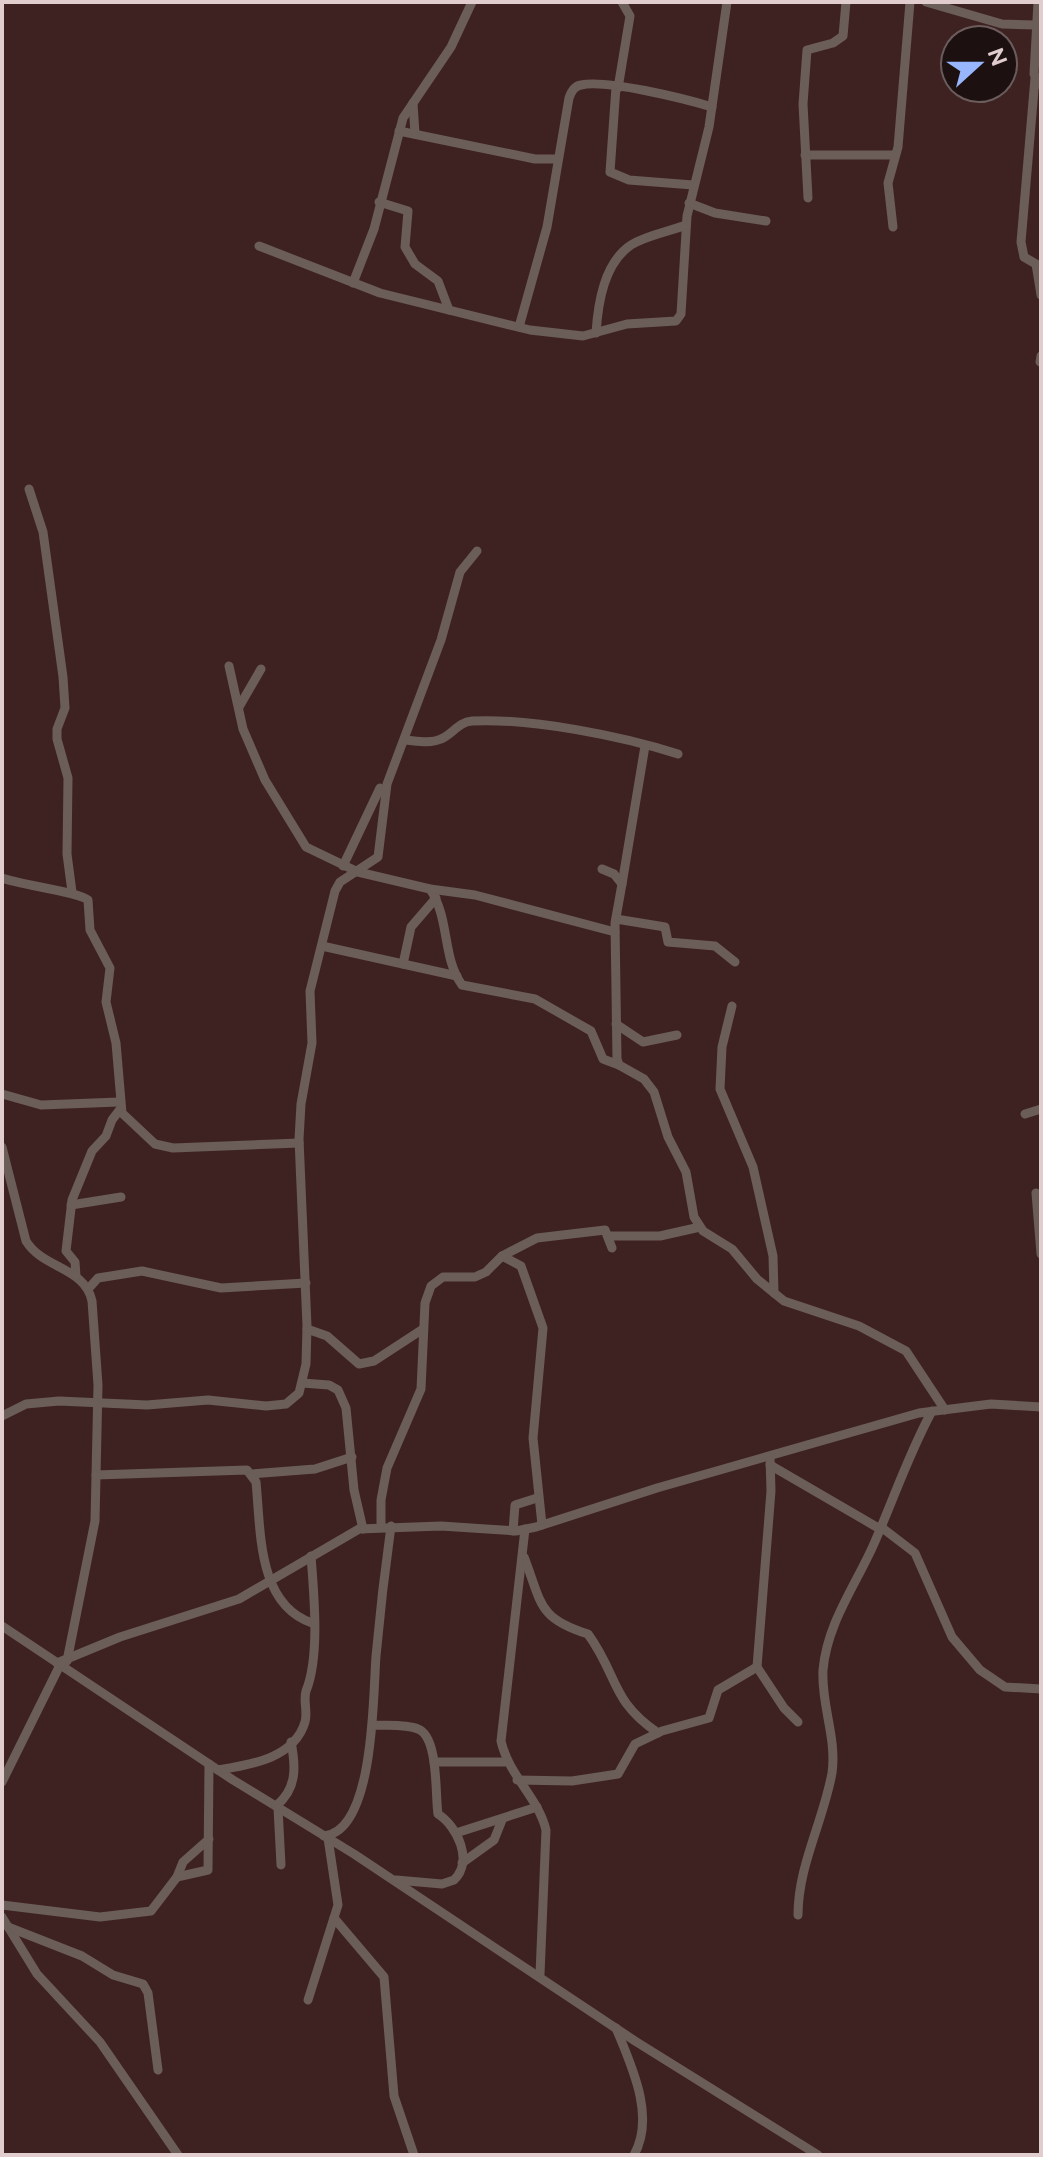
<svg xmlns="http://www.w3.org/2000/svg" width="1043" height="2157" font-family="Raleway,sans-serif">
<rect width="100%" height="100%" fill="#3e2222"/>
<g fill="none" stroke-linecap="round" stroke-linejoin="round">
<g stroke="#6b5d58" stroke-width="9">
<path d="M926,2L1002,24L1036,25"/>
<path d="M1038,2L1034,74L1041,85"/>
<path d="M1035,78L1021,242L1024,257L1036,264L1041,295"/>
<path d="M616,87L610,172L629,180L693,185"/>
<path d="M618,88L630,16L622,2"/>
<path d="M413,103L415,134"/>
<path d="M399,131L535,159H556"/>
<path d="M805,155H895"/>
<path d="M808,198L803,104L807,50L833,43L843,36L846,2"/>
<path d="M379,202L408,211L405,247L415,264L438,281L449,310"/>
<path d="M689,203L715,213L766,221"/>
<path d="M893,227L888,183L898,147L910,2"/>
<path d="M259,246L380,293L530,330L583,336L627,324L676,321L681,314L687,216L709,127L727,2"/>
<path d="M353,283L374,229L403,118L451,47L472,2"/>
<path d="M519,327L547,227L569,98C571,92 574,86 581,85C606,79 686,99 712,107"/>
<path d="M596,333C598,303 604,263 631,245C647,235 668,232 686,225"/>
<path d="M1040,362L1041,356"/>
<path d="M29,489L43,532L63,677L65,708L57,729V739L68,778L67,854L72,892"/>
<path d="M229,666L243,729L265,780L306,847L358,872L430,889L475,895L615,932"/>
<path d="M239,707L261,669"/>
<path d="M405,740C417,741 430,744 441,739C453,734 458,722 472,721C531,718 622,736 678,754"/>
<path d="M343,866L380,788"/>
<path d="M602,869L614,874L622,884L615,923L617,1059L619,1065L644,1079L654,1092L668,1137L686,1172L694,1217L703,1231L732,1249L757,1279L784,1301L859,1326L906,1351L945,1410"/>
<path d="M2,878C20,885 80,892 88,900L90,930L110,968L106,1002L116,1043L122,1113L155,1144L173,1148L299,1143"/>
<path d="M622,884L645,746"/>
<path d="M430,889C450,918 442,958 462,985L535,999L591,1031L603,1059L619,1065"/>
<path d="M616,919L665,927L668,942L715,946L735,962"/>
<path d="M322,946L457,976"/>
<path d="M403,964L411,927L436,898"/>
<path d="M732,1006L722,1047L720,1089L753,1167L773,1256L774,1293"/>
<path d="M616,1024L643,1042L677,1035"/>
<path d="M2,1094L41,1105L119,1102"/>
<path d="M1025,1114L1041,1109"/>
<path d="M2,1147L26,1241C43,1269 85,1267 92,1301L98,1385L95,1521L67,1661"/>
<path d="M1036,1193L1041,1254"/>
<path d="M71,1205L121,1197"/>
<path d="M609,1236H660L700,1227"/>
<path d="M502,1256L521,1266L543,1328L533,1438L542,1525"/>
<path d="M76,1276L75,1262L66,1251L72,1200L92,1151L106,1136L112,1120L121,1108"/>
<path d="M89,1288L98,1278L142,1271L221,1288L306,1283"/>
<path d="M307,1329L327,1336L359,1364L374,1361L423,1329"/>
<path d="M302,1383L329,1385L338,1390L346,1408L354,1490L363,1529"/>
<path d="M2,1416L26,1404L59,1401L147,1405L208,1400L266,1406L286,1404L299,1393L306,1364L307,1326L299,1139L301,1104L312,1043L310,991L335,891L340,882L378,857L387,784L441,640L460,572L477,551"/>
<path d="M770,1457L771,1491L757,1667L784,1708L798,1722"/>
<path d="M770,1465L880,1529"/>
<path d="M252,1474L315,1469L352,1457"/>
<path d="M96,1475L247,1470L256,1482C261,1531 257,1604 312,1623"/>
<path d="M381,1527V1500L387,1468L421,1389L425,1303L431,1286L443,1277H475L486,1272L502,1256L537,1238L605,1230L612,1248"/>
<path d="M881,1527L915,1553L952,1637L980,1670L1005,1687L1041,1689"/>
<path d="M525,1529L501,1741C509,1776 538,1797 546,1830L540,1974"/>
<path d="M513,1531L515,1505L537,1498"/>
<path d="M524,1557C542,1603 537,1618 588,1634C619,1677 610,1700 658,1733"/>
<path d="M2,1626L233,1780L354,1854L635,2041L818,2155"/>
<path d="M57,1663L120,1637L239,1599L359,1529L441,1526L516,1531L536,1527L657,1488L919,1413L991,1404L1041,1407"/>
<path d="M374,1725C387,1726 406,1724 418,1729C439,1737 435,1796 438,1814C457,1826 474,1861 454,1880L442,1884L396,1880"/>
<path d="M434,1762H505"/>
<path d="M218,1770C249,1765 294,1759 305,1722C308,1712 303,1701 306,1691C320,1657 314,1595 311,1556"/>
<path d="M517,1780L572,1781L618,1774L635,1744L662,1731L709,1718L718,1690L757,1667"/>
<path d="M2,1782L60,1665"/>
<path d="M276,1806C297,1789 296,1767 291,1742"/>
<path d="M278,1808L281,1865"/>
<path d="M456,1833L537,1807"/>
<path d="M324,1836C375,1831 373,1693 376,1656C380,1612 385,1569 391,1526"/>
<path d="M462,1863L494,1840L502,1820"/>
<path d="M177,1877L183,1862L209,1839"/>
<path d="M2,1905L100,1917L151,1911L177,1877L208,1870L209,1764"/>
<path d="M798,1915C798,1866 823,1822 832,1773C837,1738 821,1705 823,1670C827,1624 855,1586 873,1546C893,1501 908,1455 932,1411"/>
<path d="M2,1917L37,1974L100,2042L178,2155"/>
<path d="M334,1918L384,1977L394,2096L414,2155"/>
<path d="M8,1927L82,1956L113,1975L143,1984L148,1993L158,2070"/>
<path d="M308,2000L338,1905L328,1838"/>
<path d="M616,2028C631,2065 656,2116 634,2155"/>
</g>
</g>
<rect width="1043" height="2157" fill="none" stroke="#e1cdcd" stroke-width="8"/>
<g transform="translate(979 64) rotate(69)"><circle r="38" fill="#1d1010" stroke="#6b5c5c" stroke-width="2"/>
<path d="M0-6L14 30L0 20L-14 30Z" fill="#97b6fd"/>
<text y="-12" font-size="22" font-weight="bold" text-anchor="middle" fill="#e1cdcd">N</text>
</g>
</svg>
